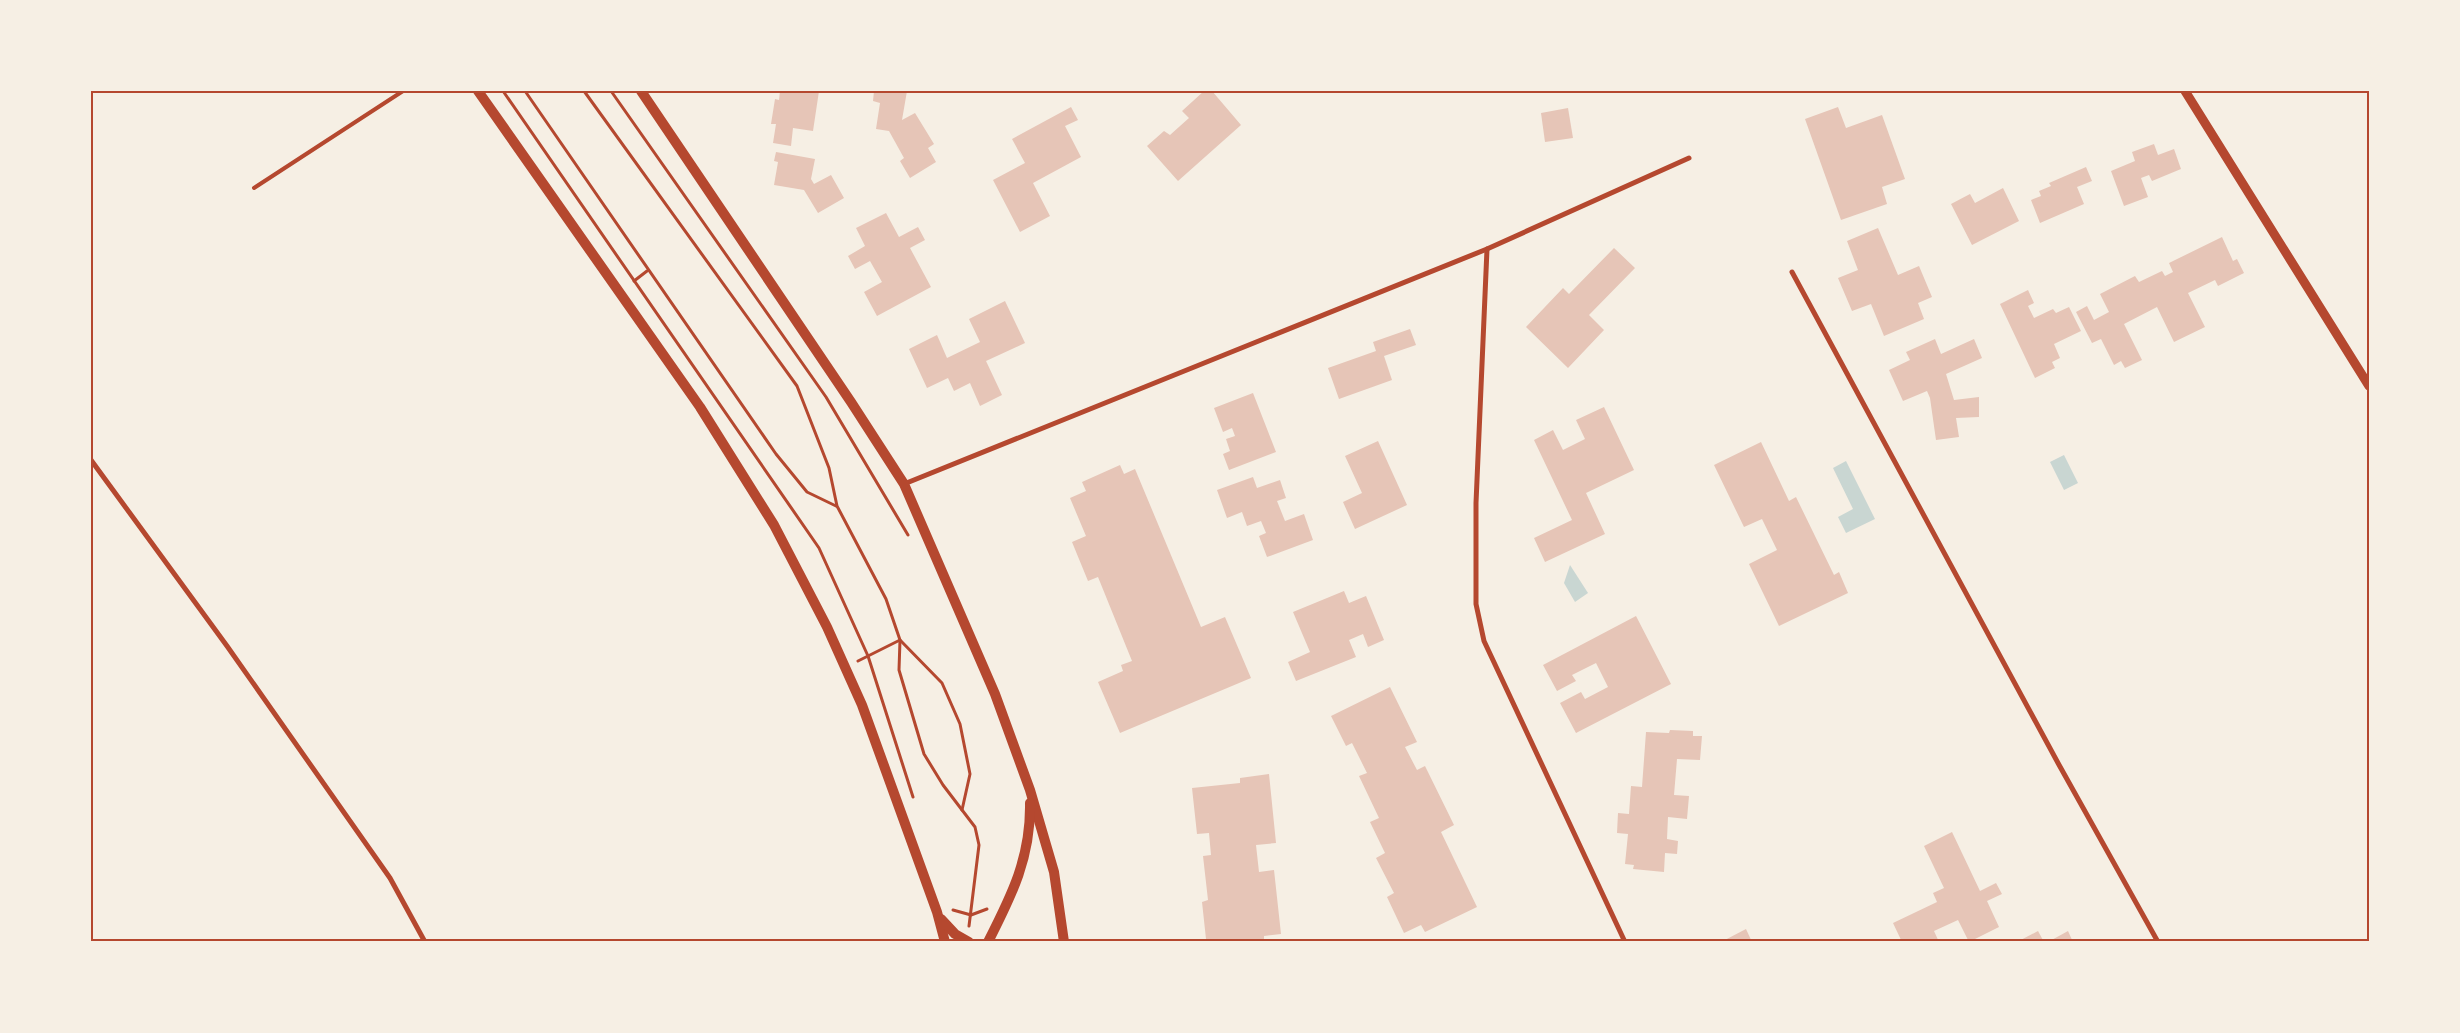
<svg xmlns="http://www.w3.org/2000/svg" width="2460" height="1033" font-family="Signika,sans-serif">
<rect width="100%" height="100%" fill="#f6efe4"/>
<g fill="#c9d6d2">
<path d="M2064,455L2078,483L2064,490L2050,462Z"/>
<path d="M1846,461L1875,519L1846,533L1838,517L1853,509L1833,468Z"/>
<path d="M1570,565L1588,593L1575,602L1564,583Z"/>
</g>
<g fill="#e6c5b7">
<path d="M780,91H819L813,131L793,128L791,146L773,143L776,124H771L775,99L779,100Z"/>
<path d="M874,91H907L902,120L915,113L934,144L928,148L936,162L910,178L900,161L904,158L889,131L876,129L880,103L873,101Z"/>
<path d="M1204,91H1212L1241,125L1178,181L1147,146L1164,131L1170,135L1189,118L1182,111Z"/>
<path d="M1071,107L1078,120L1065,126L1081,157L1033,183L1050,216L1020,232L993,180L1025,163L1012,139Z"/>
<path d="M1838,107L1846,128L1882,115L1905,179L1882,187L1887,204L1841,220L1805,119Z"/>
<path d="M1568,108L1573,138L1545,142L1541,113Z"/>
<path d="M2154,144L2158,155L2174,149L2181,169L2152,181L2149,175L2141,178L2148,197L2124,206L2111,171L2135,161L2132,152Z"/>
<path d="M776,152L815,159L811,179L814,184L831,175L844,198L818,213L804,190L774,185L778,162L774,161Z"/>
<path d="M2086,167L2092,181L2077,187L2084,204L2040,223L2031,200L2041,196L2039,191L2051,186L2049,183Z"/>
<path d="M2003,188L2019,221L1972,245L1951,204L1970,194L1975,203Z"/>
<path d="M886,213L899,237L918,227L925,240L910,248L931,287L877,316L864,292L882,282L870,261L855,269L848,256L865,246L856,228Z"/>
<path d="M1878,228L1898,275L1919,266L1932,297L1918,303L1924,319L1884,336L1871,304L1852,311L1838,278L1858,270L1847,241Z"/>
<path d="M2222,237L2233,261L2237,259L2244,273L2218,286L2215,280L2188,293L2205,327L2174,342L2157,307L2124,324L2142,360L2125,368L2121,361L2114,365L2101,339L2092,343L2076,312L2087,306L2094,320L2109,312L2100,294L2135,276L2139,282L2162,271L2165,276L2173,272L2169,263Z"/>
<path d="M1614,248L1635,268L1589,315L1604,330L1568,368L1526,327L1563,288L1569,294Z"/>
<path d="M2028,290L2034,303L2028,306L2034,318L2053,309L2056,313L2069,307L2081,331L2054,344L2060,358L2052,362L2055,368L2035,378L2000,304Z"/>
<path d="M1005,301L1025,343L986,361L1002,395L980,406L970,383L954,391L948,378L927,388L909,349L937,335L947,358L980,342L969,319Z"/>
<path d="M1410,329L1416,345L1384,356L1392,380L1339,399L1328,368L1376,351L1373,342Z"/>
<path d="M1935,339L1941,354L1974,339L1982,358L1946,374L1954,400L1979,397V417L1956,418L1959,437L1936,440L1930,398L1927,391L1903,401L1889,370L1910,360L1906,352Z"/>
<path d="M1253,393L1276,452L1229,470L1223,454L1230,451L1226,439L1235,436L1232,428L1223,432L1214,408Z"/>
<path d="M1604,407L1634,470L1586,493L1605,534L1545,562L1534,538L1572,520L1534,440L1553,430L1563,450L1585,439L1576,420Z"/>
<path d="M1378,441L1407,505L1355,529L1343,502L1362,493L1345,456Z"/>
<path d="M1761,442L1789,501L1796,497L1834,575L1839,572L1848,593L1779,626L1749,564L1777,550L1762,519L1744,527L1714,465Z"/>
<path d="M1120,465L1124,474L1135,469L1201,627L1225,617L1251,678L1120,733L1098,682L1123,671L1121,665L1132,661L1098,577L1088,581L1072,542L1086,536L1070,498L1086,491L1082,482Z"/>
<path d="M1253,477L1257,488L1280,480L1286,498L1277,501L1285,521L1304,514L1313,540L1267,557L1259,536L1266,533L1261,521L1247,526L1242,512L1227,518L1217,490Z"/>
<path d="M1344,591L1349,603L1366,596L1384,640L1368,647L1363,634L1349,640L1356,657L1296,681L1288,662L1310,652L1293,612Z"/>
<path d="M1636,616L1671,684L1576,733L1560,703L1581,692L1585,699L1608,687L1596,663L1572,675L1576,681L1557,691L1543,665Z"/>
<path d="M1390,687L1417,742L1405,747L1417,770L1425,766L1454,825L1441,832L1477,907L1425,932L1421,925L1404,933L1387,897L1394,893L1376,858L1385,853L1370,822L1379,818L1359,776L1367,773L1352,743L1346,746L1331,716Z"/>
<path d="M1670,730L1693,731V736H1702L1700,760L1677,759L1674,795L1689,796L1687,819L1668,817L1667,839L1678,841L1677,854L1665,853L1664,872L1633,869L1634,865L1625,864L1628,834L1617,833L1618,813L1629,814L1631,786L1642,787L1646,732L1669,733Z"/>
<path d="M1269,774L1276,843L1256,845L1259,872L1274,870L1281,934L1264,936V942H1199V940L1206,939L1202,902L1208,900L1203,856L1211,855L1209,833L1197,834L1192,788L1240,783V778Z"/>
<path d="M1952,832L1980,891L1996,883L2002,894L1987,901L1999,927L1969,942L1958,920L1934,931L1939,942H1902L1893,923L1937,902L1933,893L1944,888L1924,846Z"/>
<path d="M1746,929L1752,942H1721Z"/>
<path d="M2038,931L2044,942H2017Z"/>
<path d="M2068,931L2073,942H2048Z"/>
</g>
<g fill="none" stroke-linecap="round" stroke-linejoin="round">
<g stroke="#b5482f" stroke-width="3">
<path d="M503,91L819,548L868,656L913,797"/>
<path d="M525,91L776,454L807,492L836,506"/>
<path d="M584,91L797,386L829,468L837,506L886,599L900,640L899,670L924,754L943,785L975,827L979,845L969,926"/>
<path d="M611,91L826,397L908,535"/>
<path d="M634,281L647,271"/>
<path d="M858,661L900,640L942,683L960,724L970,774L962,810"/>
<path d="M953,910L971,915L987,909"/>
</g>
<path stroke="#b5482f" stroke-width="4" d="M254,188L403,91"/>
<g stroke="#b5482f" stroke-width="5">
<path d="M1487,249L1476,503V604L1484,641L1625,942"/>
<path d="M1792,272L2058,763L2158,942"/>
<path d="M91,460L227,646L390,878L425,942"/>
<path d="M904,484L1487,249L1689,158"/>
</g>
<path stroke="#b5482f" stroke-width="9" d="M2185,91L2369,386"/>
<g stroke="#b5482f" stroke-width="10">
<path d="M478,91L700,407L774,525L827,627L862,705L937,912L945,942"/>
<path d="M641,91L851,402L904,484L995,694L1030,790L1054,872L1064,942"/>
<path d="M941,919L955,934L969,942"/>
<path d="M988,942C1012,895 1031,857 1030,803"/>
</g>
</g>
<rect width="2460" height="1033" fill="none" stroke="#f6efe4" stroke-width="185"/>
<rect x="92" y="92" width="2276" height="848" fill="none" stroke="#b5482f" stroke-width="2"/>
</svg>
